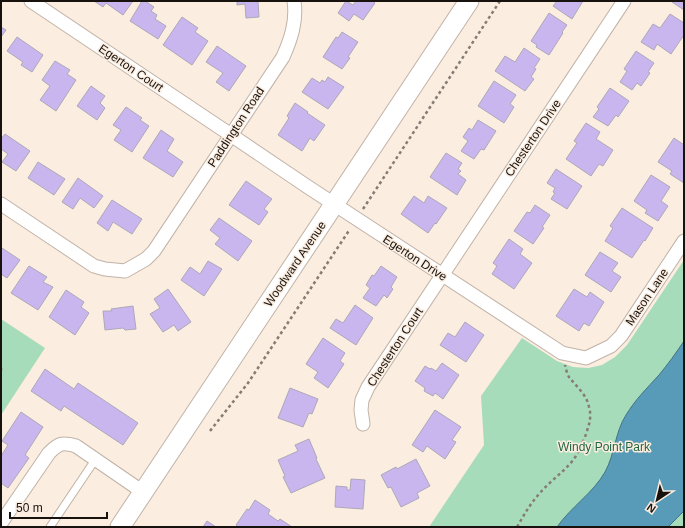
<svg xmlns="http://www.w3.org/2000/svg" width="685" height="528" font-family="Helvetica,sans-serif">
<rect width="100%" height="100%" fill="#fbede0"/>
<g fill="#a7dcba">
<path d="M684,260V527H429L484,445L481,396L522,338L557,361L573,367L588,368L602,365L615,357L627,345Z"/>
<path d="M1,319L45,348L1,415Z"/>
</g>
<path fill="#579bb9" stroke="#447286" d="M684,341V511L668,527H557C571,507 593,493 605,472C615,454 615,432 626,415C635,400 647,388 659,375C668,364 676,353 684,341Z"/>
<g fill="#c9b6ef" stroke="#ada8b8">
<path d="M94,1H133L123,15L106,3L103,7Z"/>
<path d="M142,1H145L154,7L151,11L157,15L155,19L166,26L158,39L130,21Z"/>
<path d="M237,1H258L259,17L246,18L245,4L237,5Z"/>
<path d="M346,1L353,5L356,1H372L375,3L363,20L354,14L349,21L338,13Z"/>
<path d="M557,1H583L572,19L553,6Z"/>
<path d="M673,1H684V10L672,2Z"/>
<path d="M549,13L567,25L562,32L563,33L549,55L536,47L537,45L531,41Z"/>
<path d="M670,14L684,23V35L671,54L657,44L654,50L641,42L653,24L660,28Z"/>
<path d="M182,17L198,28L195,32L208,41L192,65L163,45Z"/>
<path d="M1,27L6,30L1,37Z"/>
<path d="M342,32L358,42L348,57L350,58L342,69L323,57L336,37L338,38Z"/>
<path d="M17,37L43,55L32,72L21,65L23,62L7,51Z"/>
<path d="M217,46L246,66L229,91L216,82L223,73L206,62Z"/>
<path d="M524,48L540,59L534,68L536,69L531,77L534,79L525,91L495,71L505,56L515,62Z"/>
<path d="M636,51L654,63L648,72L650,73L641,86L637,83L632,90L620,82L627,71L624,69Z"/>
<path d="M55,61L70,70L67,74L76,80L56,111L40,100L50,86L42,80Z"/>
<path d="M328,77L344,87L328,109L302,92L312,78L320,83L322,80L325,82Z"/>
<path d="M494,81L516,95L510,104L514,107L504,123L478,106Z"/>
<path d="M91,86L105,96L100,103L105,108L97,120L77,106Z"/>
<path d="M610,88L629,101L618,117L616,115L608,126L593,117L599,109L597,107Z"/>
<path d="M295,103L308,112L307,113L325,125L314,141L310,138L302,151L278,135L289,118L287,116Z"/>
<path d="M126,107L142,118L140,120L149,126L132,152L114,140L121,130L113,125Z"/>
<path d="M478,120L496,131L484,150L481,149L474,159L461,151L468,141L463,137L469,128L472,130Z"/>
<path d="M586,123L600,132L596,139L613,150L603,166L599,164L591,176L566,159L577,143L574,141Z"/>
<path d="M161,130L174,139L167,151L183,162L173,177L143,158Z"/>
<path d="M5,134L30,151L16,171L2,162L8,154L1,149V139Z"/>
<path d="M674,138L684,145V183L670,174L672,171L658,162Z"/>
<path d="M446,153L462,163L458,169L461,171L458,174L466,180L457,195L430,177Z"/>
<path d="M38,162L65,179L54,195L28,178Z"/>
<path d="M556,169L582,186L567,209L551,199L555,193L553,192L555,188L547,183Z"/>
<path d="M651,175L670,187L661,201L668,206L658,221L645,213L647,210L634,201Z"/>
<path d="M78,178L103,196L94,208L80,198L73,209L62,202Z"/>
<path d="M246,181L272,199L264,209L268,212L259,225L229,205Z"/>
<path d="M414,196L424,203L428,196L447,208L436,224L435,223L428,233L401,214Z"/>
<path d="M112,200L142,219L132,234L113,222L108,231L97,223Z"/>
<path d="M535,205L550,215L542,227L544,228L533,244L514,231L527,212L530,213Z"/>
<path d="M622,208L653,228L645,241L644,240L632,258L605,241L613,228L610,226Z"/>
<path d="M219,218L252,241L238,261L215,244L220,238L210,230Z"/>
<path d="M509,239L523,249L520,254L532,263L514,289L492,274L497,266L493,263Z"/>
<path d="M2,248L20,260L7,278L1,274V249Z"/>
<path d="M600,252L618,263L612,271L621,277L611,292L585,275Z"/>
<path d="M208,261L222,269L204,296L181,280L190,267L200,274Z"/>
<path d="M29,266L47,277L43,282L53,287L38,310L11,293Z"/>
<path d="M381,266L397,277L391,287L393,289L387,298L384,295L376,306L363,298L370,288L366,285L372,275L374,276Z"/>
<path d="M168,289L191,322L178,331L174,325L163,332L150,314L160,308L154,299Z"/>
<path d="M574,289L587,297L590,292L604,302L589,326L584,323L579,331L556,316Z"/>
<path d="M66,290L84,302L81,307L89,313L75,335L49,317Z"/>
<path d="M355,305L373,318L356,345L330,328L336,319L343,323Z"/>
<path d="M133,306L136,329L125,330L123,328L105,330L103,311H112L111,309Z"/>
<path d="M465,322L484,335L466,362L440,345L448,333L455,337Z"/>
<path d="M323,338L345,353L340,361L344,364L328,388L314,378L318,372L306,364Z"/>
<path d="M442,363L459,375L443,399L435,393L433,396L424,391L425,388L415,381L425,366L430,369L431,368L436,371Z"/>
<path d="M45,369L74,389L78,383L138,423L123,445L64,406L61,411L31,391Z"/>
<path d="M290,388L318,399L312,414L309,413L303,427L278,418Z"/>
<path d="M435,410L461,427L452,440L456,442L445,459L427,446L423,452L412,445Z"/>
<path d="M21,412L43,427L25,455L29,458L8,488L1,483V456L8,445L2,441Z"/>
<path d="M309,439L317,458L316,459L325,478L291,493L283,477L285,476L278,460L298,451L295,445Z"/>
<path d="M416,459L430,486L417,493L419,498L401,507L391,487L388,488L381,475L396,467L397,469Z"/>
<path d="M351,479L365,480L363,509L335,507L336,486L347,487V490H350Z"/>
<path d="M255,500L270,510L268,514L278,521L280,519L292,527H238L236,525L247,509L249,510Z"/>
<path d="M207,521L216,527H203Z"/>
</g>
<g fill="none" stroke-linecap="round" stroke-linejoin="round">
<g stroke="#c1b3a7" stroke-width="9">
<path id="lane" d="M50,527L95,460"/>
</g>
<g stroke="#c1b3a7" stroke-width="15">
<g id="street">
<path d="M31,1L231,135L308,187L562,353L586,358L611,346L621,336L684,241"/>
<path d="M1,204L94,266L105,269L125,271L146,259L154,251L283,57C291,39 297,21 294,1"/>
<path d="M363,424L361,410L362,400L368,387L624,1"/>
<path d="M1,523L49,453C59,443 62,442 76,446L143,492"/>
</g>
</g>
<g stroke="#c1b3a7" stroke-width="21">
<path id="secondary" d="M120,527L469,1"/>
</g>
<g stroke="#857c74" stroke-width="2.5" stroke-dasharray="3 3" stroke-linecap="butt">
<path d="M363,209L500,1"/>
<path d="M1,368V371"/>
<path d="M210,431L248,383L350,229"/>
<path d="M517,527C524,515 530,504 539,494C550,481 564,472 574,459C579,451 583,443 586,434C589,425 592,417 589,407C587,395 576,386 569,377C567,374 566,369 565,365"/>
</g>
<use href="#lane" stroke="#fff" stroke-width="7"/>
<use href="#street" stroke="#fff" stroke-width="13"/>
<use href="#secondary" stroke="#fff" stroke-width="19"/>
</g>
<g text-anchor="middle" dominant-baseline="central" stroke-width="3" stroke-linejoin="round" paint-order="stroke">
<g font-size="12" fill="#17120e" stroke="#fbede0">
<text transform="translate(131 68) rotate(34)">Egerton Court</text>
<text transform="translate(236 127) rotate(-57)">Paddington Road</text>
<text transform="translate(533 138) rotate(-56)">Chesterton Drive</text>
<text transform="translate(415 258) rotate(33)">Egerton Drive</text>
<text transform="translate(295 264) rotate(-56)">Woodward Avenue</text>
<text transform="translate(647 297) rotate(-56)">Mason Lane</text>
<text transform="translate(395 347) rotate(-57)">Chesterton Court</text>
</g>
<g font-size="12" fill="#236642" stroke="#fbede0">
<text x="604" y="447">Windy Point Park</text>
</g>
</g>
<rect width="685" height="528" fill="none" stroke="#17120e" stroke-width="4"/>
<g transform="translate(657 500) rotate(215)" stroke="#fbede0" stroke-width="3" paint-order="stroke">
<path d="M0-3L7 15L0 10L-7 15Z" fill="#17120e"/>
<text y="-6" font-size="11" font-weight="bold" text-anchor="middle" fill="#17120e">N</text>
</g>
<path d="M10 512v6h97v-6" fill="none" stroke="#17120e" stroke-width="2"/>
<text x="16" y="512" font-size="12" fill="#17120e" stroke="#fbede0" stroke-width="3" paint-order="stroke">50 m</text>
</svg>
